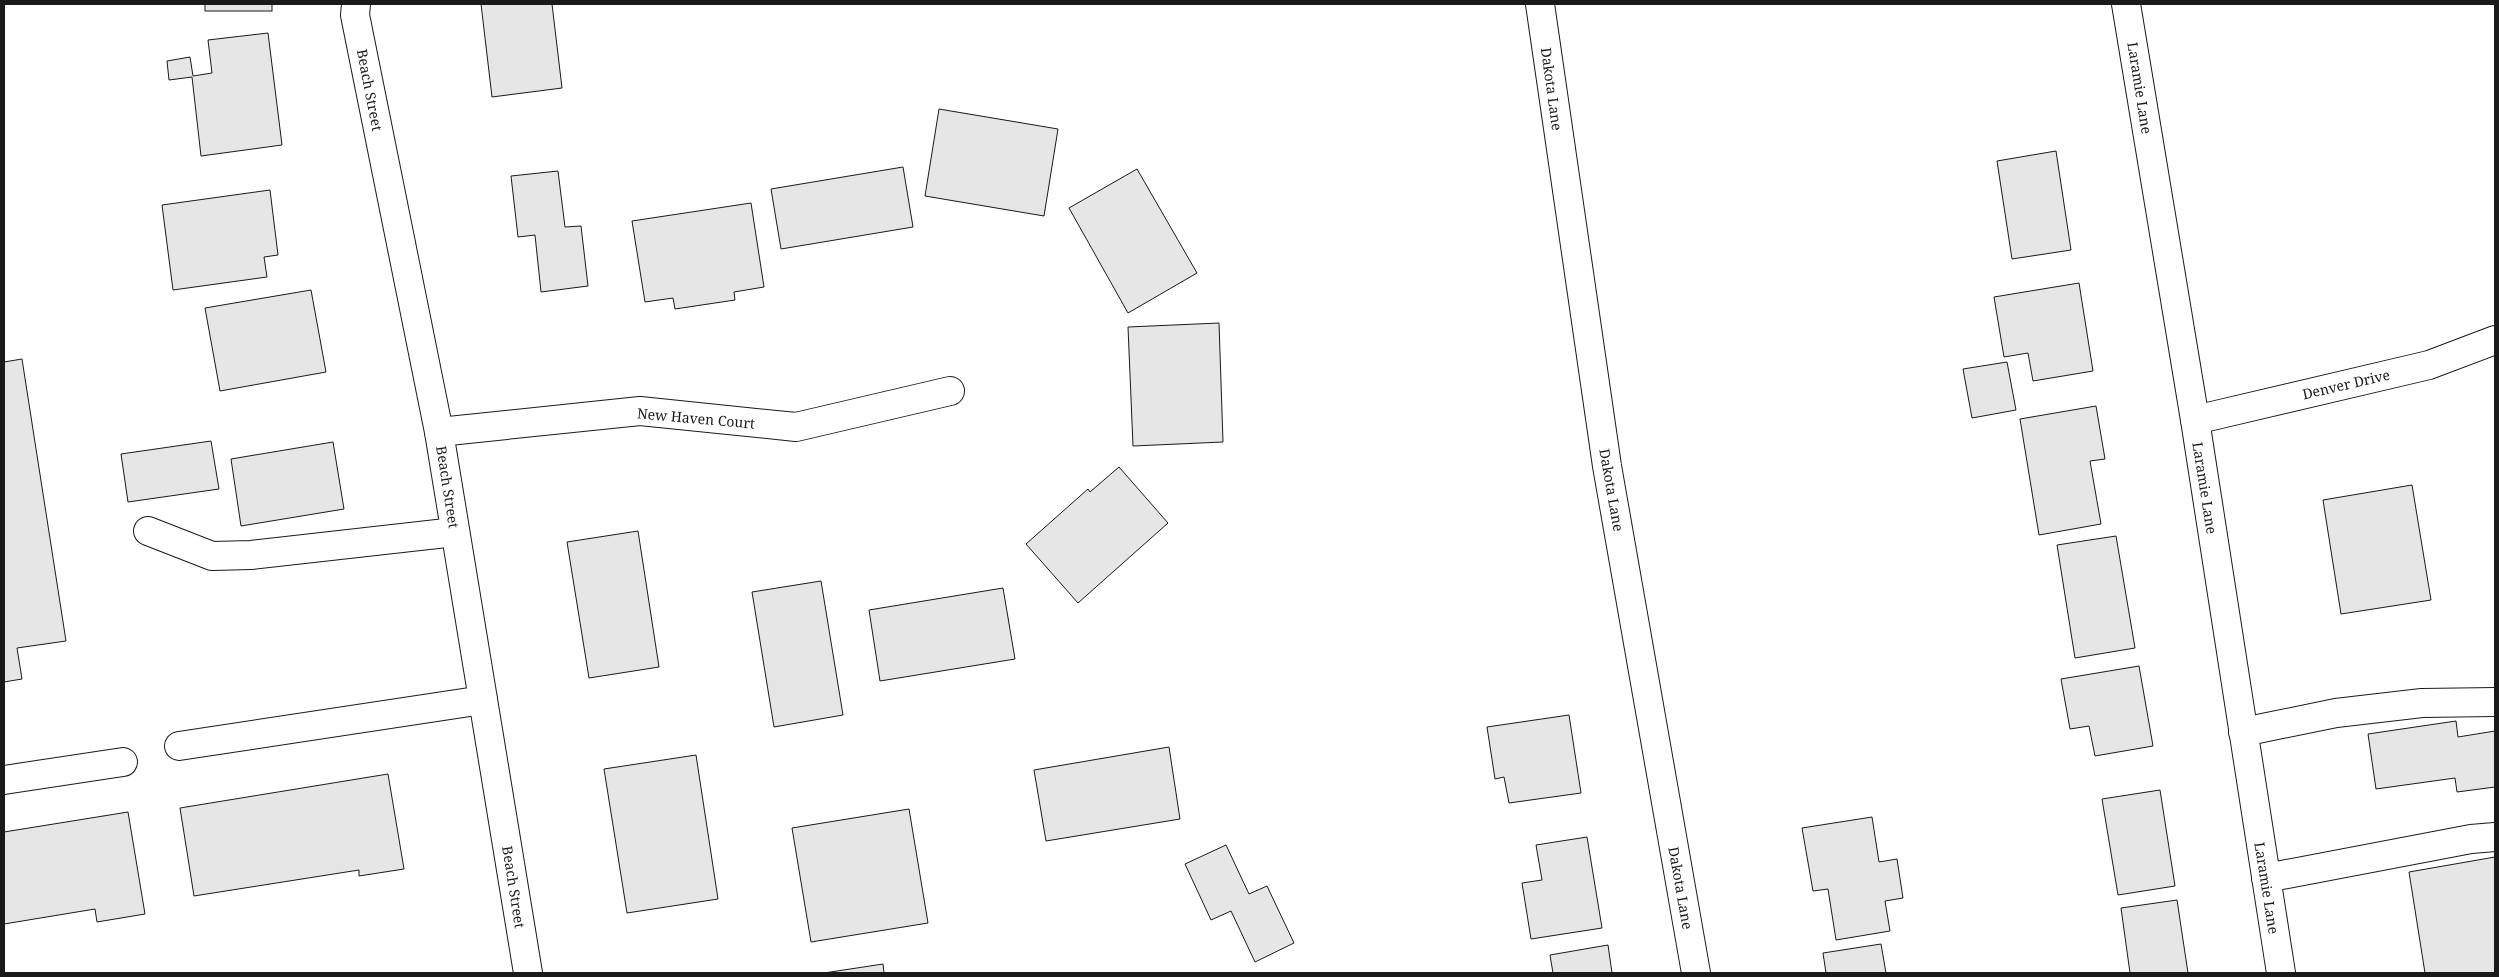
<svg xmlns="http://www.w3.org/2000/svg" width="2499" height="977" font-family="'Noto Serif',serif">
<rect width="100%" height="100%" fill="#fff"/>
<g fill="#e6e6e6" stroke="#1a1a1a">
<rect x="205" y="4" width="67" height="7"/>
<path d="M481,4H552L562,88L492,97Z"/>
<path d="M268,33L282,145L201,156L192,77L169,80L167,61L190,57L193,76L212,73L208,40Z"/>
<path d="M939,109L1058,129L1044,216L925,196Z"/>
<path d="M2056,151L2071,250L2012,259L1997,161Z"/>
<path d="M903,167L913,227L781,249L771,189Z"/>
<path d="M1137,169L1197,273L1128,313L1069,208Z"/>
<path d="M558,171L565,227L581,226L588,286L541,292L535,235L518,237L511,176Z"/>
<path d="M270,190L278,255L264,257L267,277L173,290L162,205Z"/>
<path d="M751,203L764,287L734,292L735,300L675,309L673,298L645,302L632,221Z"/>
<path d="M2079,283L2093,371L2033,381L2028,353L2004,357L1994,297Z"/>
<path d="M311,290L326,372L220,391L205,308Z"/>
<path d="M1219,323L1223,442L1133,446L1128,327Z"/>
<path d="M22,359L66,641L17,648L22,679L4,682V362Z"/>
<path d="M2007,362L2016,410L1972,418L1963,369Z"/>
<path d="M2096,406L2105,459L2090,461L2101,524L2039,535L2020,419Z"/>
<path d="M211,441L219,489L128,502L121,454Z"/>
<path d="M333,442L344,509L241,526L231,459Z"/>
<path d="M1119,467L1168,523L1078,603L1026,544L1088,489L1090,492Z"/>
<path d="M2412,485L2431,600L2341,614L2323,500Z"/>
<path d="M638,531L659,667L589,678L567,542Z"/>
<path d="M2116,536L2135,648L2075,658L2057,545Z"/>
<path d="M821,581L843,715L774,727L752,592Z"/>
<path d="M1003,588L1015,659L880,681L869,610Z"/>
<path d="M2139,666L2153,746L2095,756L2089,726L2070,729L2061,679Z"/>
<path d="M1569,715L1581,793L1509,803L1504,777L1495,779L1487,727Z"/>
<path d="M2456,721L2458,737L2495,731V787L2457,792L2455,778L2376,789L2368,734Z"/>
<path d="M1169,747L1180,819L1046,841L1034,770Z"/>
<path d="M696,755L718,899L627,913L604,769Z"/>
<path d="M388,774L404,869L359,876V870L194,896L180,808Z"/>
<path d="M2160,790L2175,886L2118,895L2102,799Z"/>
<path d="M909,809L928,923L811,942L792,828Z"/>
<path d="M128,812L145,914L97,922L95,909L4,924V832Z"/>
<path d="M1872,817L1879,862L1897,859L1903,898L1885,901L1890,931L1836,940L1828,889L1813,891L1802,828Z"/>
<path d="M1587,837L1602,928L1531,939L1522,883L1542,880L1536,845Z"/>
<path d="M1226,845L1249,894L1267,886L1294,943L1255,962L1231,911L1211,920L1185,864Z"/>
<path d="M2495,857V973H2425L2409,872Z"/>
<path d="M2177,900L2188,973H2130L2121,908Z"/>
<path d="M1881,944L1886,973H1826L1823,953Z"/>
<path d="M1608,945L1612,973H1553L1550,955Z"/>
<path d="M883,964L884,973H824Z"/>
</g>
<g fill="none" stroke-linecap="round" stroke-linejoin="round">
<g stroke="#1a1a1a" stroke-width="30">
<g id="minor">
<path d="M356,4L355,15L439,432L528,973"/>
<path d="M1540,4L1607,466L1696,973"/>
<path d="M2126,4L2195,420L2281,973"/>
<path d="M2195,420L2429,365L2495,340"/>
<path d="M439,432L640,411L796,427L950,391"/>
<path d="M148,531L212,556L251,555L455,532"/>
<path d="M2243,732L2336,713L2422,703L2495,702"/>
<path d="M179,746L483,700"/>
<path d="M4,780L123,762"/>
<path d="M2266,878L2471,839L2495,837"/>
</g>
</g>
<use href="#minor" stroke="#fff" stroke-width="28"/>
</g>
<g text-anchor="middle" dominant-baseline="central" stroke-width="4" stroke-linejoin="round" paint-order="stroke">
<g font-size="14" fill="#1a1a1a" stroke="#fff">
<text transform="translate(2140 88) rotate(81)">Laramie Lane</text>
<text transform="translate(1552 89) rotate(82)">Dakota Lane</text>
<text transform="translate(370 90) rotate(79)">Beach Street</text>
<text transform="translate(2346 384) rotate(-13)">Denver Drive</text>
<text transform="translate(696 418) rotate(5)">New Haven Court</text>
<text transform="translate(448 487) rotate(81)">Beach Street</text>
<text transform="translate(2205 488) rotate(81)">Laramie Lane</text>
<text transform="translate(1612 490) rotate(80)">Dakota Lane</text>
<text transform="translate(514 887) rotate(81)">Beach Street</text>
<text transform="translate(1681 888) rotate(80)">Dakota Lane</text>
<text transform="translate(2267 888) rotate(81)">Laramie Lane</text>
</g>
</g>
<rect width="2499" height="977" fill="none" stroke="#1a1a1a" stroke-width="10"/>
</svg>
